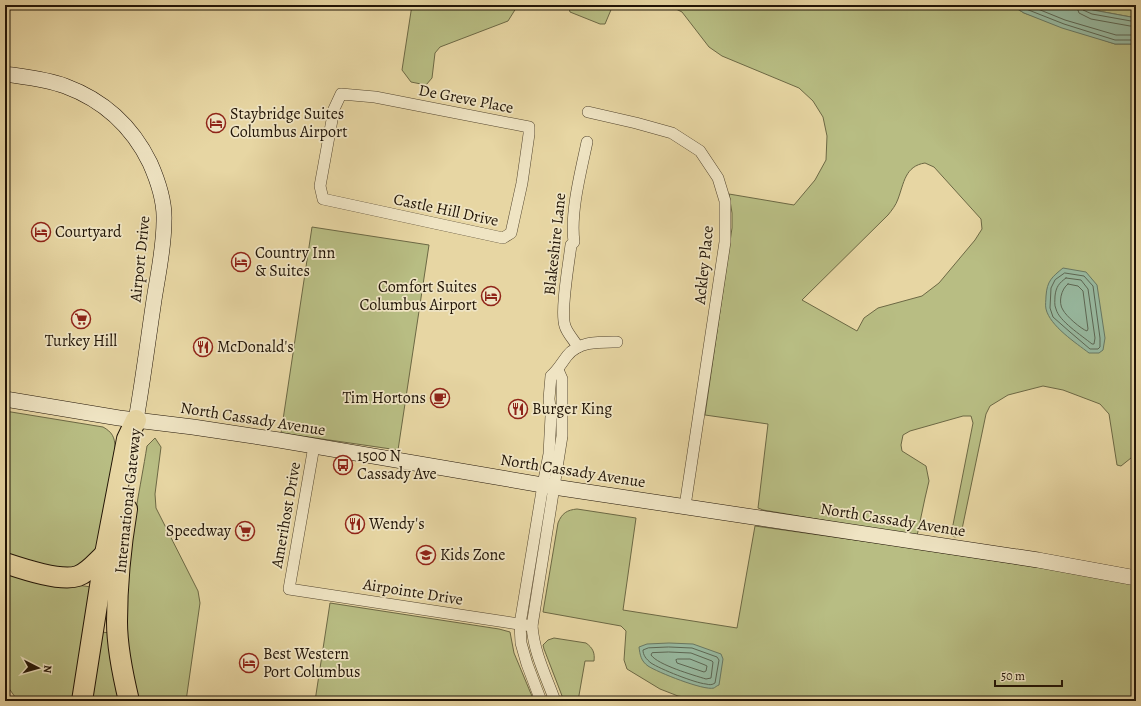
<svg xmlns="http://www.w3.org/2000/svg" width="1141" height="706" font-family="Alegreya,serif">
<rect width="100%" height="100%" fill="#e7d6a3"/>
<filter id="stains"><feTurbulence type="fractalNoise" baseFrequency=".005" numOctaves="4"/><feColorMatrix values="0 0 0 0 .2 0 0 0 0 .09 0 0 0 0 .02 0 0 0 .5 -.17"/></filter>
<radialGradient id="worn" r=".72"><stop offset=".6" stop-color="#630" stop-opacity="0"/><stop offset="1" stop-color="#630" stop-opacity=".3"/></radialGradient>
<g fill="#b8bd83" stroke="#6c6844" fill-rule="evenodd">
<path d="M412,5H518L508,21L440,47L435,53L432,78L426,85L411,82L402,70Z"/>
<path d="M568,5H613L605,24H600L570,12Z"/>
<path d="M668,5H1011L1024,13L1115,44H1136V454L1121,466L1117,465L1109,414L1100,404L1063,390L1043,386L1008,395L990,406L986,414L961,534L955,537L951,535L973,423L971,416H963L910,431L903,435L901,445L902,451L926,466L929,481L925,498L917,536L763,510L758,508L768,424L705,415L732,228V213L729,194L794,205L815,180L826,160L827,136L823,117L813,101L799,88L722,56L709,47L682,12ZM925,163L934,167L981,219L982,229L975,240L939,283L922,296L878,308L864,318L857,331L802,300L888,215C892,210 896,205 898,199C904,183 905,166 925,163Z"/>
<path d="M1082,5H1136V17H1131L1093,10Z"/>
<path d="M312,227L429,245L398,450L281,433Z"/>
<path d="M5,411L103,427C112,432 115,437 115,448L98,548L81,566L69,570L37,566L5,555Z"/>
<path d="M155,438L161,447L155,494L156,508L198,591L200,603L186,701H139C109,622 134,527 147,446Z"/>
<path d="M577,509L636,518L623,610L737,628L755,526L884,544L1136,582V701H707L678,696L660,689L627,669L624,660L626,631L621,626L543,612L558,523C562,513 567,510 577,509Z"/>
<path d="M5,571L22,577L91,587L72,701H18L5,683Z"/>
<path d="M330,603L499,629L510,632L514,653L534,701H315Z"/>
<path d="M101,632L111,633L121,701H91Z"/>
<path d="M554,638L586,643C593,648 595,653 594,661H585L578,701H564L544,649L543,645L548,640Z"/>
</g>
<g fill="#98baa1" stroke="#687863">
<path d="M1011,5H1082L1093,10L1131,17H1136V44H1115L1062,28L1024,13Z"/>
<path d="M1063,268L1086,272L1097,285L1105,338L1103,350L1099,353H1089C1076,343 1050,326 1046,309C1045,305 1046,300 1046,296C1047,281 1052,277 1063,268Z"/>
<path d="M669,643L693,644L721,654L723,659L719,685C718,685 714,688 714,688C704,691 657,672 648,666C641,661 640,655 639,647L647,644Z"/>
</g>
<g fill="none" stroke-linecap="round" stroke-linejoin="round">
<g stroke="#5c6754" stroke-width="1">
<path d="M1019,5L1026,9L1064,24L1115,40H1136"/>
<path d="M1028,5L1065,20L1116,35H1136"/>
<path d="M1076,5L1079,13L1091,19L1130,26H1136"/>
<path d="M1081,5L1083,10L1092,14L1131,21H1136"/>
<path d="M1065,273L1084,276L1093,286L1100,338V347L1098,349H1090L1070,332L1053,317L1050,308L1051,288L1055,280Z"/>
<path d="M1066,278L1081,280L1088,289L1095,338L1094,344H1092C1081,335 1059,321 1056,309C1054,305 1055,300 1055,296C1056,287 1059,283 1066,278Z"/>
<path d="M1068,284L1078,286L1083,291L1088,329L1087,331C1081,329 1066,316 1063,310C1058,303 1061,289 1068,284Z"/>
<path d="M669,647L692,648L717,657L719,660L715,683C712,685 710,685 706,684C695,683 660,669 651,663C646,659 643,655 643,650L648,648Z"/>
<path d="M669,652L691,653L712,661L713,662L711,678L706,679C693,675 658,665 651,655L652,653Z"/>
<path d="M678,659H690L705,665L707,666L706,671L704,672L677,663L676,660Z"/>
</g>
<g stroke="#52442d" stroke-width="12">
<g id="street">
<path d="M341,94L375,97L529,127V134L522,183L511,233L503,238L323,199L320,186L334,109Z"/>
<path d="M588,112L636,123L672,133L700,151L718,178L725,201V242L685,506"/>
<path d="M578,347C574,340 567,333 565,326C560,312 569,262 571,245L574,242C570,212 581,171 587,142"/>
<path d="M314,446L289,589L532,626"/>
<path d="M541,701L527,664L521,643L520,624L543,485L549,454L551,416L549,399L551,376C558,370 561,364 567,356C579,341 599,342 617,342"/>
<path d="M555,701C546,676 534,653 532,626L562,436V379L558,370"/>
</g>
</g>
<g stroke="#211406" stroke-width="16">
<g id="secondary">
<path d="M5,74C25,77 46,79 65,86C103,100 132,126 150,163C158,181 165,201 164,221C164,248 158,274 154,300C148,340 143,380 136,420"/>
<path d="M5,399L119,418L193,427L279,440L554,487L1038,560L1136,578"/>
</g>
</g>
<g stroke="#211406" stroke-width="22">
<g id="highway">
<path d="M127,509C121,545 117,585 117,622C117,648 123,676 129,701"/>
<path d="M5,563C23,569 61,582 78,576C89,572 97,561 105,554"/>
<path d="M82,701L105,554L127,439L136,420"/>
</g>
</g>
<use href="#street" stroke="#efe4c3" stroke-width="11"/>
<use href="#secondary" stroke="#efe4c3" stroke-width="15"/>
<use href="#highway" stroke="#e7d6a3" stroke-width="20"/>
</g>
<defs>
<g id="hotel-ring" transform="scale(1)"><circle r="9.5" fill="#efe4c3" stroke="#8f2418" stroke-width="1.5"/><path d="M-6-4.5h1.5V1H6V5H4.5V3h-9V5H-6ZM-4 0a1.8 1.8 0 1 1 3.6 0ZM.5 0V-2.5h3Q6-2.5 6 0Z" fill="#8f2418"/></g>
<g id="supermarket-ring" transform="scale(1)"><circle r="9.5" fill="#efe4c3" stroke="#8f2418" stroke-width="1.5"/><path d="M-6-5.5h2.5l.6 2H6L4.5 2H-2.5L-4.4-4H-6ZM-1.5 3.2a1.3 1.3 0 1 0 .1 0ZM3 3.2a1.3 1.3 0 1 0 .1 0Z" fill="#8f2418"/></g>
<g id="restaurant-ring" transform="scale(1)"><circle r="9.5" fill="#efe4c3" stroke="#8f2418" stroke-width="1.5"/><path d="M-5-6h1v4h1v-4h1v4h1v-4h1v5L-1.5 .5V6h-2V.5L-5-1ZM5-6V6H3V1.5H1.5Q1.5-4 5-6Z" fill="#8f2418"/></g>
<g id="cafe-ring" transform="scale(1)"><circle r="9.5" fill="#efe4c3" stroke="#8f2418" stroke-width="1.5"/><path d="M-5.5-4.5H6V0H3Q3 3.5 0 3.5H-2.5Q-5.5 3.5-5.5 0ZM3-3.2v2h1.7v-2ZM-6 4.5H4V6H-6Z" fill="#8f2418"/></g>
<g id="bus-ring" transform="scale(1)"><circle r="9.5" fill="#efe4c3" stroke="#8f2418" stroke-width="1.5"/><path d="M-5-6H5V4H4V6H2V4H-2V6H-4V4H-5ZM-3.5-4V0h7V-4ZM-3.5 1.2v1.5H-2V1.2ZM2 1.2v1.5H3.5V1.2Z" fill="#8f2418"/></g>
<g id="school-ring" transform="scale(1)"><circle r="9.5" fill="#efe4c3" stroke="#8f2418" stroke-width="1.5"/><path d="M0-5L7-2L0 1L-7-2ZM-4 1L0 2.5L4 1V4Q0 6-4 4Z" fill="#8f2418"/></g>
</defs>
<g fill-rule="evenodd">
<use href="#hotel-ring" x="216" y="123"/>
<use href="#hotel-ring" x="41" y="232"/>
<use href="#hotel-ring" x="241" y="262"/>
<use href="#hotel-ring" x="491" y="296"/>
<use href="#supermarket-ring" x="81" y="319"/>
<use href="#restaurant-ring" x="203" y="347"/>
<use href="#cafe-ring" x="440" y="398"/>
<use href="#restaurant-ring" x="518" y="409"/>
<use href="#bus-ring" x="343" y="465"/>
<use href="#restaurant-ring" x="355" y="524"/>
<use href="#supermarket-ring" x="245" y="531"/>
<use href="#school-ring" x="426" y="555"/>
<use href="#hotel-ring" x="249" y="663"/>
</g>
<g text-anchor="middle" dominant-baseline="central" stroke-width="3.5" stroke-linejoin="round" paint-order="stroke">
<g font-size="16" fill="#211406" stroke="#efe4c3">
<text transform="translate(466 99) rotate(11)">De Greve Place</text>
<text transform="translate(446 210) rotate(12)">Castle Hill Drive</text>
<text transform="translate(555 244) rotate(-84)">Blakeshire Lane</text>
<text transform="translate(140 259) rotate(-84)">Airport Drive</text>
<text transform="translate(704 265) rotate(-84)">Ackley Place</text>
<text transform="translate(253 419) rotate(9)">North Cassady Avenue</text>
<text transform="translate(573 471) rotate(9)">North Cassady Avenue</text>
<text transform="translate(128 501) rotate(-84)">International Gateway</text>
<text transform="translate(286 515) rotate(-80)">Amerihost Drive</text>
<text transform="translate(893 520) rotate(9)">North Cassady Avenue</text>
<text transform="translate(413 592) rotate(9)">Airpointe Drive</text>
</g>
<g font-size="16" fill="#211406" stroke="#efe4c3" text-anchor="start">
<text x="230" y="114">Staybridge Suites<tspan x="230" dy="18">Columbus Airport</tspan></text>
<text x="55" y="232">Courtyard</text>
<text x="255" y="253">Country Inn<tspan x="255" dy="18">&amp; Suites</tspan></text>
<text x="477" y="287" text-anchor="end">Comfort Suites<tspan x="477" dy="18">Columbus Airport</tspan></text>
<text x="81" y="341" text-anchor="middle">Turkey Hill</text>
<text x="217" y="347">McDonald's</text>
<text x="426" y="398" text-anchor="end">Tim Hortons</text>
<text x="532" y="409">Burger King</text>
<text x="357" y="456">1500 N<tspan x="357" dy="18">Cassady Ave</tspan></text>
<text x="369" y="524">Wendy's</text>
<text x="231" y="531" text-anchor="end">Speedway</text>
<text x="440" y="555">Kids Zone</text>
<text x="263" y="654">Best Western<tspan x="263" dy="18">Port Columbus</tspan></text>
</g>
</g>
<rect width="1141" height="706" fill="none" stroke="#e7d6a3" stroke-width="20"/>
<rect x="6" y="6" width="1129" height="694" fill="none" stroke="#211406" stroke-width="2"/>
<rect x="10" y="10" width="1121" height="686" fill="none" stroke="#211406"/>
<g transform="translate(38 668) rotate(96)" stroke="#efe4c3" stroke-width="3" paint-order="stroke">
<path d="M0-3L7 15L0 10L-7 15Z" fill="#211406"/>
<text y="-6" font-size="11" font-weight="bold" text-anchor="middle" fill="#211406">N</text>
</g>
<path d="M995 680v6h67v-6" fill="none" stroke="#211406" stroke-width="2"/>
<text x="1001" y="680" font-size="12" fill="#211406" stroke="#efe4c3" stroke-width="3" paint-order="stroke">50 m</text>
<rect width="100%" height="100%" filter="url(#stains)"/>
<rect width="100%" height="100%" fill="url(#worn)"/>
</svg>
